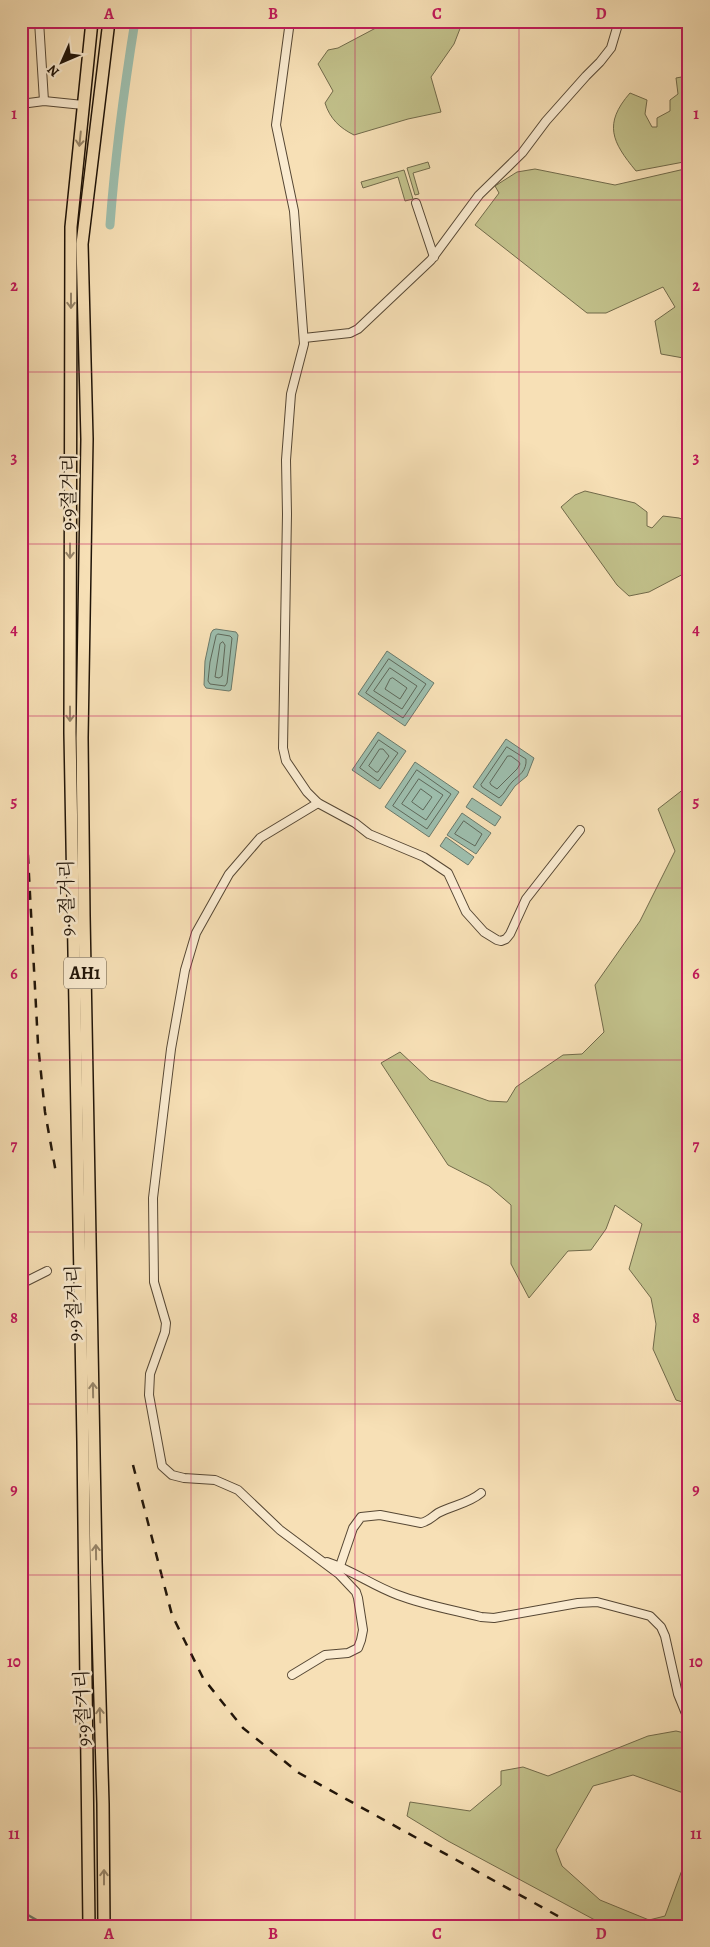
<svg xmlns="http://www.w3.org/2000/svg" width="710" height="1947" font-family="Alegreya,'Noto Serif KR',serif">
<rect width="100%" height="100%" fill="#f7e0b6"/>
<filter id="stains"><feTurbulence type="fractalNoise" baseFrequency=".004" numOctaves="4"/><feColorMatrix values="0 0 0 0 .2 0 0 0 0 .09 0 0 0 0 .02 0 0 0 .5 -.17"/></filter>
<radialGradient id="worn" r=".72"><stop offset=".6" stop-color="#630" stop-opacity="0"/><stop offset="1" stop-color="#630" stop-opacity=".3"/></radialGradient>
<g fill="#c2c18b" stroke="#716a4a">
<path d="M389,21H463L454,44L431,77L441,112L408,119L354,135C340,128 330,119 325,103L333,91L318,64L328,50L338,48Z"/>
<path d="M633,21H689V57L684,48L681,23L669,22L640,28Z"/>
<path d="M687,76L689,77V161L636,171C612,142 603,124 630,93L647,100L645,114L652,127H657V118L670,111V100L678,94L676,78Z"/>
<path d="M428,162L430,168L413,173L419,194L415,195L407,168Z"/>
<path d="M689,168V359L661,354L655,321L675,307L663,287L606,313H587L475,225L499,193L495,186L517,172L535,169L615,185Z"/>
<path d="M404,170L413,199L405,201L398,177L363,188L361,182Z"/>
<path d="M585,491L635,503L647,512V526L652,528L663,516L679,518L689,522V571L649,592L629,596L617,585L561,507L575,495Z"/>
<path d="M689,785V1404L676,1400L653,1349L656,1324L651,1298L629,1269L642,1224L615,1205L606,1229L591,1250L568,1251L529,1298L511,1264V1205L489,1186L448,1165L381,1063L400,1052L430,1080L489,1101L507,1102L516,1087L563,1055L582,1054L604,1032L595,985L640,921L675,851L658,809Z"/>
<path d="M676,1731L689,1734V1795L633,1775L593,1786L556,1850L562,1866L600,1900L649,1920L665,1916L682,1870L689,1863V1926H606L448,1841L407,1816L410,1802L470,1811L501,1785V1771L523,1767L548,1776L648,1736Z"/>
</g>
<g fill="#9dbdac" stroke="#6b796a">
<path d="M216,629L236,632L238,635L231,690L229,691L206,688L204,685L205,661L211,633L213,630Z"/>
<path d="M387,651L434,683L405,726L358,694Z"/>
<path d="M378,732L406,751L380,789L352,770Z"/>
<path d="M506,739L534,758L527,776L515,786L501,806L473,787Z"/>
<path d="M415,762L459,792L429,837L385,807Z"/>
<path d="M472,798L501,817L495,826L466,807Z"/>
<path d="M462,813L491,833L476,854L447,835Z"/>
<path d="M446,837L474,857L468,865L440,846Z"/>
</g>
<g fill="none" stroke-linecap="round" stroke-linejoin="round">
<g stroke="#5e685a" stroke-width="1">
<path d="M218,634L230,636L232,638L227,683L225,686L210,684L208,681L210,662L216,636Z"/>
<path d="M223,642L225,645L222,676L219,678L215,677L220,644Z"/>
<path d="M389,659L426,684L403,718L366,693Z"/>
<path d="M390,668L417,686L402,709L374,691Z"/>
<path d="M393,678L407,688L400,699L385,689L390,679Z"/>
<path d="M379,740L398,753L378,781L360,768Z"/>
<path d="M507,747L526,759C527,771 519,775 512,782C507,787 505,794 499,798L482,787L481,785Z"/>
<path d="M380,749H383L389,756L378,772H376L369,766Z"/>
<path d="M508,756H511L519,762L520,764L517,769L497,789L491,785L490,783Z"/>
<path d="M417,770L451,794L427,829L393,806Z"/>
<path d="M419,779L443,795L426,820L402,804Z"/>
<path d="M421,789L432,797L423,810L412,802Z"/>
<path d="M464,821L482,834L475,846L455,834Z"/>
</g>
<path stroke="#6b796a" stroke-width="2.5" d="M21,1911L47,1926"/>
<path stroke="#9dbdac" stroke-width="9" d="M110,225C115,157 124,89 135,21"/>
<g stroke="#564734" stroke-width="10">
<g id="minor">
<path d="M39,21L44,101"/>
<path d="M290,21L276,125L294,211L304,344L291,394L286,460L287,514L283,748L286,761L307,792L318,803L355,823L369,834L424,857L448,873L466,912L484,932L497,940L501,941L506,939L510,934L526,899L580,830"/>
<path d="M21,104L44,101L83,105"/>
<path d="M416,203L434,257"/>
<path d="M304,338L350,333L358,329L431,260L479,195L522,153L546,121L586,76L600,62L611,48L619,21"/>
<path d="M21,1284L47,1271"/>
<path d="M327,1562C352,1570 373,1586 398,1595C424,1605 453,1610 481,1617L494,1618L578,1603L597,1602L650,1616L661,1627L665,1636L678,1694L689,1721"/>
<path d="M340,1566L353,1528L361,1517L380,1515L421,1523C429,1521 432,1517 438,1513C453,1505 468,1504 481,1493"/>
<path d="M292,1675L325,1655L348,1653L358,1648L361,1640L363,1630L358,1598L356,1592L339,1574L280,1530L238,1490L215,1480L184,1478L172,1475L162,1466L149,1395L150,1374L165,1332L166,1323L154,1282L153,1198L171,1049L185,970L196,933L229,874L260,838L318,803"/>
</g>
</g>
<g stroke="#201408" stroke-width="14">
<g id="highway">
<path d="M89,1926L83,1442L70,733L71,227L92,21"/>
<path d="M104,1926L103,1804L96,1562L84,916L82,738L87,439L82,244L109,21"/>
</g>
</g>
<use href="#minor" stroke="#faebd0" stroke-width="8"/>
<use href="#highway" stroke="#f7e0b6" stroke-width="11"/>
<g stroke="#201408" stroke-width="2.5" stroke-dasharray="9 9" stroke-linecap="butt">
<path d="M21,657L27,838L38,1044L45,1112L56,1173"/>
<path d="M133,1465L172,1615L203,1678L243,1728L299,1773L576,1926"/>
</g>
</g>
<defs><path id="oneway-shaft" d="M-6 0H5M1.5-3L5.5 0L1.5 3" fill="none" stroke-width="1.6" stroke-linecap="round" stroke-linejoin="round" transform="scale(1.25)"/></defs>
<g stroke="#968468">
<use href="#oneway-shaft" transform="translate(80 139) rotate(96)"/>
<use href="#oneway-shaft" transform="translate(71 301) rotate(90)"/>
<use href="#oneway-shaft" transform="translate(70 551) rotate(90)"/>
<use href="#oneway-shaft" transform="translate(70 714) rotate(90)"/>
<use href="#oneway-shaft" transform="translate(93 1390) rotate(-91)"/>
<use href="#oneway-shaft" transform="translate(96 1552) rotate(-91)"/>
<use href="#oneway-shaft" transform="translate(100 1715) rotate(-92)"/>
<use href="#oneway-shaft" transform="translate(104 1877) rotate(-90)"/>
</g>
<path fill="none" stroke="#c2185b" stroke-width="1" stroke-opacity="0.55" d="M191,21V1926M355,21V1926M519,21V1926M21,200H689M21,372H689M21,544H689M21,716H689M21,888H689M21,1060H689M21,1232H689M21,1404H689M21,1575H689M21,1748H689"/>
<g text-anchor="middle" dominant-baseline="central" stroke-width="5" stroke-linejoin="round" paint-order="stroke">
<rect fill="#faebd0" stroke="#615444" stroke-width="1" x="64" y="957.5" width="42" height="31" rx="4"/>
<g font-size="18" font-weight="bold" fill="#201408">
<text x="85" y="973">AH1</text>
</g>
<g font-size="19" fill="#201408" stroke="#faebd0">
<text transform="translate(69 492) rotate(-89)">9·9절거리</text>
<text transform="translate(67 898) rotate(-91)">9·9절거리</text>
<text transform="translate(74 1303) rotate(-91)">9·9절거리</text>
<text transform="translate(83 1708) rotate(-92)">9·9절거리</text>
</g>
</g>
<rect width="710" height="1947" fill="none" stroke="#f7e0b6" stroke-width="55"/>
<g transform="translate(62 62) rotate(225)" stroke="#faebd0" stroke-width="4" paint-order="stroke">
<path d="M0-4L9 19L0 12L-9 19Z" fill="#201408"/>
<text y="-8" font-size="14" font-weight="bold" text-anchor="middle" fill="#201408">N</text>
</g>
<rect x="28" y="28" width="654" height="1892" fill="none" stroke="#c2185b" stroke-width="2"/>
<g font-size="16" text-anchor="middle" font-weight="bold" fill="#c2185b">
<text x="109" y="19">A</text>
<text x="273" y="19">B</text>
<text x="437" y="19">C</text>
<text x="601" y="19">D</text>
<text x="14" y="119">1</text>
<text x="696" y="119">1</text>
<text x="14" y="291">2</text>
<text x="696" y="291">2</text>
<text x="14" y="463">3</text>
<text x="696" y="463">3</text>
<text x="14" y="635">4</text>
<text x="696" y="635">4</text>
<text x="14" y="807">5</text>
<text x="696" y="807">5</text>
<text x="14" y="979">6</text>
<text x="696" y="979">6</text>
<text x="14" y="1151">7</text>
<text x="696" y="1151">7</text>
<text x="14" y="1323">8</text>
<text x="696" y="1323">8</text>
<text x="14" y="1495">9</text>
<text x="696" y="1495">9</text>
<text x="14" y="1667">10</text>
<text x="696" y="1667">10</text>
<text x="14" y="1839">11</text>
<text x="696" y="1839">11</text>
<text x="109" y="1939">A</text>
<text x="273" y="1939">B</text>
<text x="437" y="1939">C</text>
<text x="601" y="1939">D</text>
</g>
<rect width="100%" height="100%" filter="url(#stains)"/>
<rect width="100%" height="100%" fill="url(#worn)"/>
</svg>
